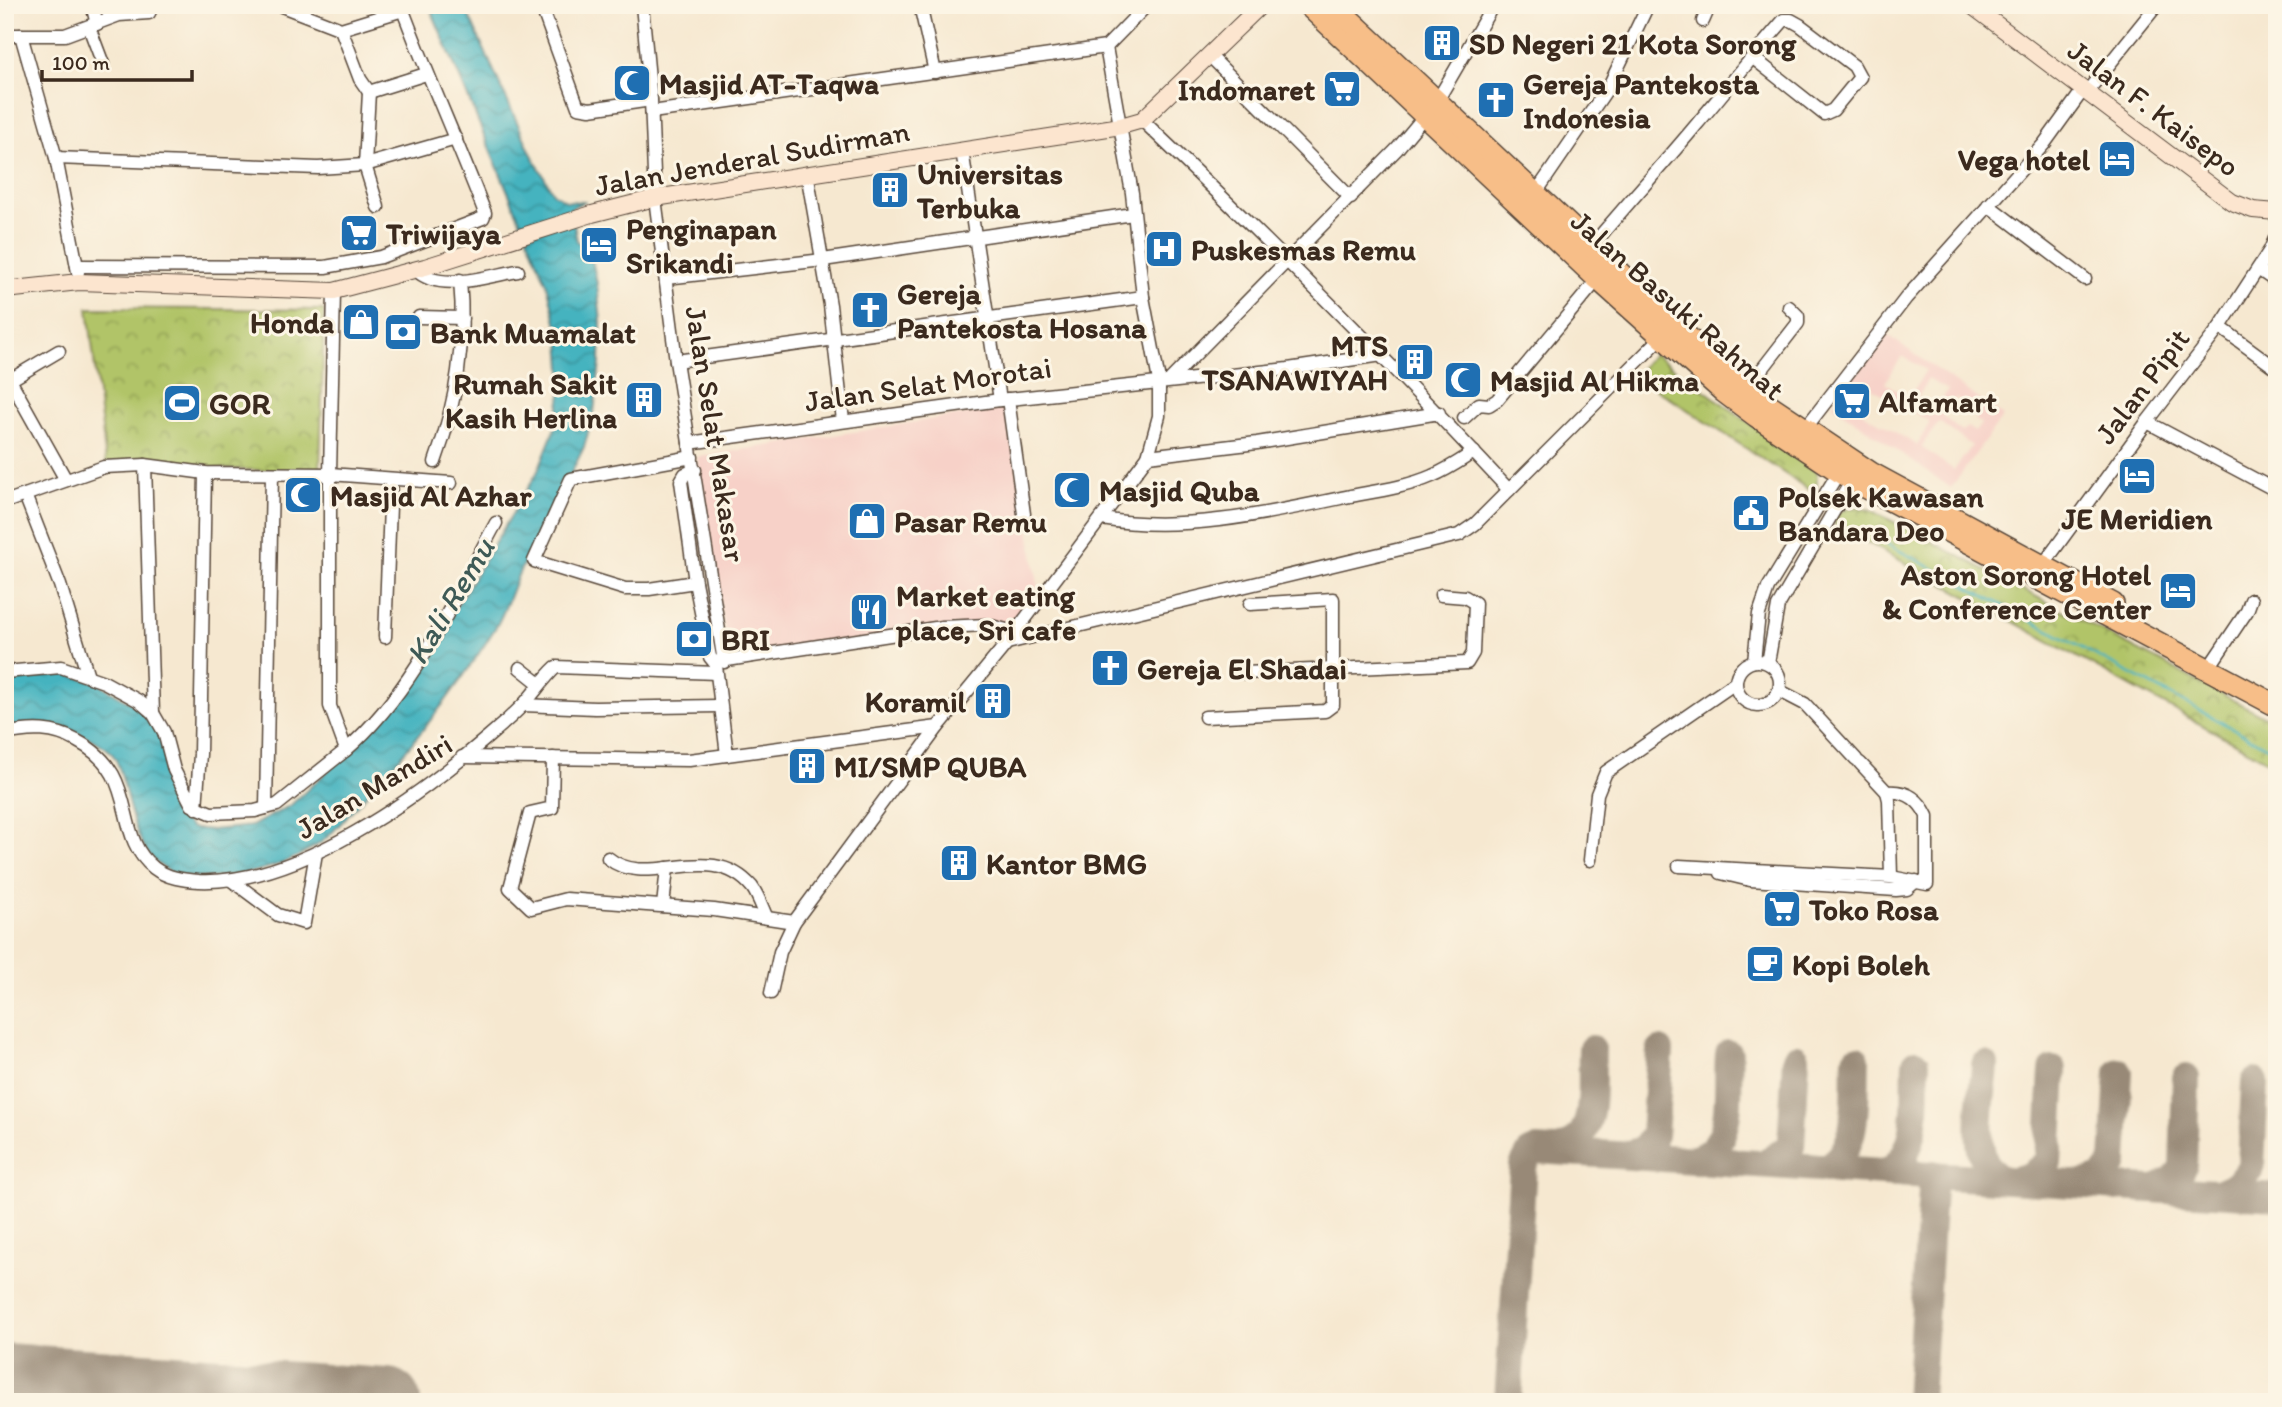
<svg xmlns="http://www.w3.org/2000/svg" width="2282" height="1407" font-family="Itim,sans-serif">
<defs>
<pattern id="park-crowns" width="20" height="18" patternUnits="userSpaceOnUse" patternTransform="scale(1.75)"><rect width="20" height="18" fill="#b1c468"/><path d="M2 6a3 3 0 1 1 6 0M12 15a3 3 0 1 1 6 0" fill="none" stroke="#919f55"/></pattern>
<pattern id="water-waves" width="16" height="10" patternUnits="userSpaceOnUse" patternTransform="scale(1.75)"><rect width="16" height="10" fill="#44b3bf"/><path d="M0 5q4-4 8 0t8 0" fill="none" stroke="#3a929b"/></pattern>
</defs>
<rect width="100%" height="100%" fill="#fcf5e5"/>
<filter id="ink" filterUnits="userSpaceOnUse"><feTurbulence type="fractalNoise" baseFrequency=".0143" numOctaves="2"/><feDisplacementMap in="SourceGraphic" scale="14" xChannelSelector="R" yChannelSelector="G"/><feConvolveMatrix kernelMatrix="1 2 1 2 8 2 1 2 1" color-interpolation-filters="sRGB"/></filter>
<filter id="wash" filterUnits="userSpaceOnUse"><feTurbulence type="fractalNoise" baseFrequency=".00686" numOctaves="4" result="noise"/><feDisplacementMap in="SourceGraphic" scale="28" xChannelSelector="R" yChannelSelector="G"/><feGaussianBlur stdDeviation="1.57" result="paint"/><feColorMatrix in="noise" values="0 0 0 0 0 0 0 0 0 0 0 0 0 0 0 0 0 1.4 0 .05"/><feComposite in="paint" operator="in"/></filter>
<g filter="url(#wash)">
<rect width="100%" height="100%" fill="#f6e8d0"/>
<g fill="#f7d1c8" fill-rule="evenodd">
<path d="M1883,332L2003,416L1951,488L1832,405ZM1902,356L1926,370L1909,398L1885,383ZM1856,379L1930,422L1917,445L1843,401ZM1928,379L1948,390L1935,412L1916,401ZM1956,398L1978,415L1975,419L1981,424L1975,432L1967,427L1962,432L1942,416ZM1939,422L1972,446L1954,470L1921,447Z"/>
<path d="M1009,407L1038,585L1008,633L963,628L730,665L697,457Z"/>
</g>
<g fill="url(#park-crowns)" stroke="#767743" stroke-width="2">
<path d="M88,308L324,310L320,473L106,463Z"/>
<path d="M1654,354L1817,472V495L1635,375Z"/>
<path d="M1857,507L1871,510L2277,723V766L1834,524L1841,511Z"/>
</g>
<path fill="url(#water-waves)" stroke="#406e6e" stroke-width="2" d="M429,5H464L531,153L553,193L566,201L583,202L571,208L577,241L591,254L597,284L601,322L600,363L594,412L584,447L534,549C515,571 511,600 497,625C458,689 408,751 357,805C344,819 328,840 311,849C280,868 240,877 204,878C146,878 137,838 125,790C122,779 120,764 113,755C104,744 90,738 77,733C52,722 32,721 5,729V677L52,671L96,682L148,713L162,742L181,819L192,828L212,830L252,826L291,805L386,717L407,688L537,473L555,428L563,384L560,338L547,284Z"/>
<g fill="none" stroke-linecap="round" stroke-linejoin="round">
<path stroke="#44b3bf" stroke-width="2.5" d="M1872,536L2277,752"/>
<g stroke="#988977" stroke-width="28">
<path d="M1985,1065C1983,1099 1966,1163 2002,1179"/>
<path d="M1558,1150C1601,1140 1590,1085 1592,1049"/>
<path d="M1625,1155L1643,1150L1654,1135L1660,1051"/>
<path d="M1695,1159C1737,1147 1726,1089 1729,1054"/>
<path d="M1765,1163L1791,1146L1796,1058"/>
<path d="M1827,1167C1862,1150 1854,1093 1856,1059"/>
<path d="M1889,1170C1922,1150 1914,1099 1916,1063"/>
<path d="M2017,1180L2030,1176L2048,1162L2053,1070"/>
<path d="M2083,1184L2103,1177L2114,1162L2119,1072"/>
<path d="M2156,1189L2175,1179L2183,1167L2186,1078"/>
<path d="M2217,1193L2237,1185L2251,1167L2255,1082"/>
<path d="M1508,1402L1523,1166L1530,1153L1537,1150L2277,1197"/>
<path d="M1919,1402L1933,1174"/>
</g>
<path stroke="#988977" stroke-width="68" d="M5,1377L387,1402"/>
</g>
</g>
<g filter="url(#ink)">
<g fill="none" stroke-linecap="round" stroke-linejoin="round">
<g stroke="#574639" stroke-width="15">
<g id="street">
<path d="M92,5L97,24"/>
<path d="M279,5L341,29L403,10"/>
<path d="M541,5L578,107L590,109L651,100"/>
<path d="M642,5L651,100L655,198L676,361L724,662"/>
<path d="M920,5L935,72"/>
<path d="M1703,21L1710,5"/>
<path d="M89,27L103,64"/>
<path d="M341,29L360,79L369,92L426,74"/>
<path d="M5,35H65L119,15L149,13L153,5"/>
<path d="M21,35L56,158L78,272"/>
<path d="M1210,56L1351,198"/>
<path d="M369,92L365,165L378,207"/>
<path d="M2086,93L2157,5"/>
<path d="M652,112L1106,47L1147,5"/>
<path d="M1142,120C1268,240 1390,362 1509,490"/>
<path d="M962,150L1000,400"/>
<path d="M56,158L318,168L365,165L456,139"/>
<path d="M807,173L830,305L843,421"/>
<path d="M1535,194L1609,86L1648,5"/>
<path d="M1988,205L2085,279"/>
<path d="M1590,248C1625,206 1662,166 1697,124C1726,90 1754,54 1784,20H1791L1800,25L1854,66L1860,77L1833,110L1824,114L1752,57"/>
<path d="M77,266L325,267L381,257L483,218L485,213C458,143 427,75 401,5"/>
<path d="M2258,269L2277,282"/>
<path d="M416,270C439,293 488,276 518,271"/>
<path d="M666,278L823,260L1133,214"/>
<path d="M419,317L462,318"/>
<path d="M2220,327L2277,369"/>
<path d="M676,361L1143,297"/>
<path d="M1171,379L1397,149L1437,101L1493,5"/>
<path d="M10,380L59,351"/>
<path d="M5,383L10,380L66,480"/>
<path d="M1746,390L1798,323V316L1789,307"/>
<path d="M1008,399L1024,514"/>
<path d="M1464,418L1479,404L1489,405L1497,400L1598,279"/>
<path d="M2147,422L2277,491"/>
<path d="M1804,430L1906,298L2044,144L2083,90"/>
<path d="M689,443L1000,400L1288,369L1382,355"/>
<path d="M1148,456L1257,443L1439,413"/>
<path d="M692,457L571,479L534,561L625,589H649L695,582"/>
<path d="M435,462C457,402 466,343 460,280"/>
<path d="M145,465L153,713"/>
<path d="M695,470L685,474L681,481L695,582L710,657L714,662L942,627L987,625L1015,632"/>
<path d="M25,495L60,585L88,676"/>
<path d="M5,502L104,467L145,465L205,473L330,474L451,483"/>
<path d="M1102,519C1183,533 1270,513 1350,496C1377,491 1407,487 1432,476C1447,470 1460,461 1474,452"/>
<path d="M2043,565L2147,422L2220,327L2270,250L2277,234"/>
<path d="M385,637L391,479"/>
<path d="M1007,643L1459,535L1475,524L1662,337"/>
<path d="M2214,660L2247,611L2251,600"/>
<circle cx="1758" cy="683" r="22"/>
<path d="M1754,661L1759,614L1768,588L1842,467"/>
<path d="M1768,663L1778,606L1855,475"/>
<path d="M716,666L727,755"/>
<path d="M520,668L540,684"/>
<path d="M5,672L61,667L104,682L139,701L153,713L164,732L174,770L192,805L211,813L255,811L277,805L346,750L330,706V474L334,291"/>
<path d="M1244,673L1467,663L1473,653L1475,603L1465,597L1441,595"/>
<path d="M1780,691L1805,704L1856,759"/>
<path d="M523,705L595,708L719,706"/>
<path d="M1205,717L1325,711L1333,705V599L1250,604"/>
<path d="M5,734C31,728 54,728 77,741C142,775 111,834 154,868C167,878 184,880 199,881C297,885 417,798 489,736C501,726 513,715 524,704C535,692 544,678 556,667L716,673"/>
<path d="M346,750C414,691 453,601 496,523"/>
<path d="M462,757L689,760L938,727"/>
<path d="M553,758L552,808L530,813L510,888L531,908L566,899L714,910L794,922"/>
<path d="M1860,763L1887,792L1889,800L1891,877"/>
<path d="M196,808L200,754L205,473"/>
<path d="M266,808L272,474"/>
<path d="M608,858C648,891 710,838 752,887C758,895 762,907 766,916"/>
<path d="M1590,860L1597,794L1606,772L1735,683"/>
<path d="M1679,866L1891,877L1927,884V816C1919,799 1906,790 1887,792"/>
<path d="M1721,873L1750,880L1896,890L1907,889L1916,881"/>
<path d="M231,880L278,915L304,923L316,853"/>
<path d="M663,906L667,868"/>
<path d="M771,993L780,952L794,922L938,727L1007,643L1148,456L1159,416V381L1143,297L1132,193L1106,47"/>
</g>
</g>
<g stroke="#574639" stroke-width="18">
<g id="secondary">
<path d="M1971,5L2232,202L2253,210L2277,212"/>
<path d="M5,290L79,282L334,291L425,267L592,214L655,198L1121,126L1142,120L1261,5"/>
</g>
</g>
<g stroke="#574639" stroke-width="24">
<g id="highway">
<path d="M1308,5L1598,279L1724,392L1756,416L1852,480L2277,706"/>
<path d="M1334,5L1738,384L1871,473L2113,604"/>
</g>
</g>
<use href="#street" stroke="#fff" stroke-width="12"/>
<use href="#secondary" stroke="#fce5cf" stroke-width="16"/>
<use href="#highway" stroke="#f7be88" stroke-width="21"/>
</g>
</g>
<defs>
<g id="building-square" transform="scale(2.0125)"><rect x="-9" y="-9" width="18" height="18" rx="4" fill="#1f6fb2" stroke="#fcf5e5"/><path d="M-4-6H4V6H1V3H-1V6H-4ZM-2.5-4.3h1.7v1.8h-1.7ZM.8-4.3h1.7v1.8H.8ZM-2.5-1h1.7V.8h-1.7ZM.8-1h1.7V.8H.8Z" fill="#fff"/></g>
<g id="mosque-square" transform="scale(2.0125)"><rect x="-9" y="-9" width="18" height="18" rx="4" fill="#1f6fb2" stroke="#fcf5e5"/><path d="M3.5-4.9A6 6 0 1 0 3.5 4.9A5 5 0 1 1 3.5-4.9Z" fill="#fff"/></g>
<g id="supermarket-square" transform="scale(2.0125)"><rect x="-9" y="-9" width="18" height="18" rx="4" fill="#1f6fb2" stroke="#fcf5e5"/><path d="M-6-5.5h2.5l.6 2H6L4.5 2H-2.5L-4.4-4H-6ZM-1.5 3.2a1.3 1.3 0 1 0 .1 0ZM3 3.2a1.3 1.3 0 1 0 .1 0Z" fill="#fff"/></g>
<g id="church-square" transform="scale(2.0125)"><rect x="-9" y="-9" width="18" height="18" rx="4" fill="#1f6fb2" stroke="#fcf5e5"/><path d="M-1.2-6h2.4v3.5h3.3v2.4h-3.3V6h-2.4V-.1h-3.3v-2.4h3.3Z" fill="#fff"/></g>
<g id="hotel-square" transform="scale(2.0125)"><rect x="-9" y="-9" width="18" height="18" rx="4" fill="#1f6fb2" stroke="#fcf5e5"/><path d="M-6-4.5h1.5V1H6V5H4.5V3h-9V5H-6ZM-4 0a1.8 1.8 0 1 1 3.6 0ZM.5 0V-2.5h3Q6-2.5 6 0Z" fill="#fff"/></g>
<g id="hospital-square" transform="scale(2.0125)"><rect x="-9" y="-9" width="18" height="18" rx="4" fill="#1f6fb2" stroke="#fcf5e5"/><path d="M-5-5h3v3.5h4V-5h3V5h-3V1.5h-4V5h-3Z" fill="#fff"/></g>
<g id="shop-square" transform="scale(2.0125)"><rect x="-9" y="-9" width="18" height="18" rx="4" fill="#1f6fb2" stroke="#fcf5e5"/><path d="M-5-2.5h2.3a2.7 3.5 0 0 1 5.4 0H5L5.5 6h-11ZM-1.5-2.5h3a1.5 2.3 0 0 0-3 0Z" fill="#fff"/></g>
<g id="bank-square" transform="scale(2.0125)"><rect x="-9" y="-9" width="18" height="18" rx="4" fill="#1f6fb2" stroke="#fcf5e5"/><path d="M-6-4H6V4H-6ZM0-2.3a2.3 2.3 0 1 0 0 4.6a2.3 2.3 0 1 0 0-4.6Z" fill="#fff"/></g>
<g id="stadium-square" transform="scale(2.0125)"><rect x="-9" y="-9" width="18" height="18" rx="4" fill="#1f6fb2" stroke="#fcf5e5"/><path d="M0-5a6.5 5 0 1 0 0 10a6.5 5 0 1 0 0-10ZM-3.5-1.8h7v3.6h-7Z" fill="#fff"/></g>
<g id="civic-square" transform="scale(2.0125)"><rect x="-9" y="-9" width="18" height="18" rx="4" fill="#1f6fb2" stroke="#fcf5e5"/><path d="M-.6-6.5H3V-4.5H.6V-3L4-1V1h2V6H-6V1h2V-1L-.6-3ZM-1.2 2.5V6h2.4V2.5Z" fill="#fff"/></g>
<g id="restaurant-square" transform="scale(2.0125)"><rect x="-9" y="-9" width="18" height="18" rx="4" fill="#1f6fb2" stroke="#fcf5e5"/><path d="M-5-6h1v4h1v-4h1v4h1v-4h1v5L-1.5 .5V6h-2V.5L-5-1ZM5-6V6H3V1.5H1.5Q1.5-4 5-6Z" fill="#fff"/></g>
<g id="cafe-square" transform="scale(2.0125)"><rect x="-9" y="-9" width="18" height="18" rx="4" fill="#1f6fb2" stroke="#fcf5e5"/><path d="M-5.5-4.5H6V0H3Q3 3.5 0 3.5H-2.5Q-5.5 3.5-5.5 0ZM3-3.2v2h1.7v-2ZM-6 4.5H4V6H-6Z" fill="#fff"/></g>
</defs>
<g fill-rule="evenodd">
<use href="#building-square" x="1442" y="43"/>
<use href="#mosque-square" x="632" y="83"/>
<use href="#supermarket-square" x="1342" y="89"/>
<use href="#church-square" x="1496" y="100"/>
<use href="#hotel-square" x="2117" y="159"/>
<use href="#building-square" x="890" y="190"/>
<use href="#supermarket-square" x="359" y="233"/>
<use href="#hotel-square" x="599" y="245"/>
<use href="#hospital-square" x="1164" y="249"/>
<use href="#church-square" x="870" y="310"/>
<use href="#shop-square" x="361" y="322"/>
<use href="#bank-square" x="403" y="332"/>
<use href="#building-square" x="1415" y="362"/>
<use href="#mosque-square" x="1463" y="380"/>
<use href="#building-square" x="644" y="400"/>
<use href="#supermarket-square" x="1852" y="401"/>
<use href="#stadium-square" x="182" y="403"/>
<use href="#hotel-square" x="2137" y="476"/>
<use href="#mosque-square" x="1072" y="490"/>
<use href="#mosque-square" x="303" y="495"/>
<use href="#civic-square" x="1751" y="513"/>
<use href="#shop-square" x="867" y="521"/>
<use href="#hotel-square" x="2178" y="591"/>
<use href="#restaurant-square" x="869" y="612"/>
<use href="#bank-square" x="694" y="639"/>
<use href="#church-square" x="1110" y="668"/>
<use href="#building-square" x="993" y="701"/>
<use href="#building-square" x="807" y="766"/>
<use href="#building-square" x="959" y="863"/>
<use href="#supermarket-square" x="1782" y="909"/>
<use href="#cafe-square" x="1765" y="964"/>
</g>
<g text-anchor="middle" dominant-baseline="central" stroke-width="6" stroke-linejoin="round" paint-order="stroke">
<g font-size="30" font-weight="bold" fill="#3b2a1e" stroke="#fcf5e5" text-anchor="start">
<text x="1469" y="43">SD Negeri 21 Kota Sorong</text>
<text x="659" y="83">Masjid AT-Taqwa</text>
<text x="1523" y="83">Gereja Pantekosta<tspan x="1523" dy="34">Indonesia</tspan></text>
<text x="1315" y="89" text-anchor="end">Indomaret</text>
<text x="2090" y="159" text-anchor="end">Vega hotel</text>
<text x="917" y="173">Universitas<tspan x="917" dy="34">Terbuka</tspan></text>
<text x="626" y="228">Penginapan<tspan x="626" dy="34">Srikandi</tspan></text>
<text x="386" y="233">Triwijaya</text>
<text x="1191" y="249">Puskesmas Remu</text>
<text x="897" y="293">Gereja<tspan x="897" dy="34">Pantekosta Hosana</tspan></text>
<text x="334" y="322" text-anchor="end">Honda</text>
<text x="430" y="332">Bank Muamalat</text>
<text x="1388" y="345" text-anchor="end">MTS<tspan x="1388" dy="34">TSANAWIYAH</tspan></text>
<text x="1490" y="380">Masjid Al Hikma</text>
<text x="617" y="383" text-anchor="end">Rumah Sakit<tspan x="617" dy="34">Kasih Herlina</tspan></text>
<text x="1879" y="401">Alfamart</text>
<text x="209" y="403">GOR</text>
<text x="1099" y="490">Masjid Quba</text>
<text x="330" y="495">Masjid Al Azhar</text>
<text x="1778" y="496">Polsek Kawasan<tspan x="1778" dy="34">Bandara Deo</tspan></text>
<text x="2137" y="518" text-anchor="middle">JE Meridien</text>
<text x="894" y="521">Pasar Remu</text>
<text x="2151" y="574" text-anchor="end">Aston Sorong Hotel<tspan x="2151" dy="34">&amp; Conference Center</tspan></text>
<text x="896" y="595">Market eating<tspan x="896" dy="34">place, Sri cafe</tspan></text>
<text x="721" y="639">BRI</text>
<text x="1137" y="668">Gereja El Shadai</text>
<text x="966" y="701" text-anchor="end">Koramil</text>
<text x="834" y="766">MI/SMP QUBA</text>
<text x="986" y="863">Kantor BMG</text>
<text x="1809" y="909">Toko Rosa</text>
<text x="1792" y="964">Kopi Boleh</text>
</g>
<g font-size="30" fill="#3b2a1e" stroke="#fcf5e5">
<text transform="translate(2154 108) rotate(37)">Jalan F. Kaisepo</text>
<text transform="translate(752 158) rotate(-10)">Jalan Jenderal Sudirman</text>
<text transform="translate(1678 305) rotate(41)">Jalan Basuki Rahmat</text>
<text transform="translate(928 384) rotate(-8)">Jalan Selat Morotai</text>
<text transform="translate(2142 386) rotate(-53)">Jalan Pipit</text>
<text transform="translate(716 434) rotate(81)">Jalan Selat Makasar</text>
<text transform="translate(374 786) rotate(-31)">Jalan Mandiri</text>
</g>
<g font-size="32" font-style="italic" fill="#3e5a56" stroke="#fcf5e5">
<text transform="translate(450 601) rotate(-59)">Kali Remu</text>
</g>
</g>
<rect width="2282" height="1407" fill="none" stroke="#fcf5e5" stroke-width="28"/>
<path d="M42 70v10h150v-10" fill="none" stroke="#3b2a1e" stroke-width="3.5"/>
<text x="52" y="70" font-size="21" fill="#3b2a1e" stroke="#fcf5e5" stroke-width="5" paint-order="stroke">100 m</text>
</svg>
